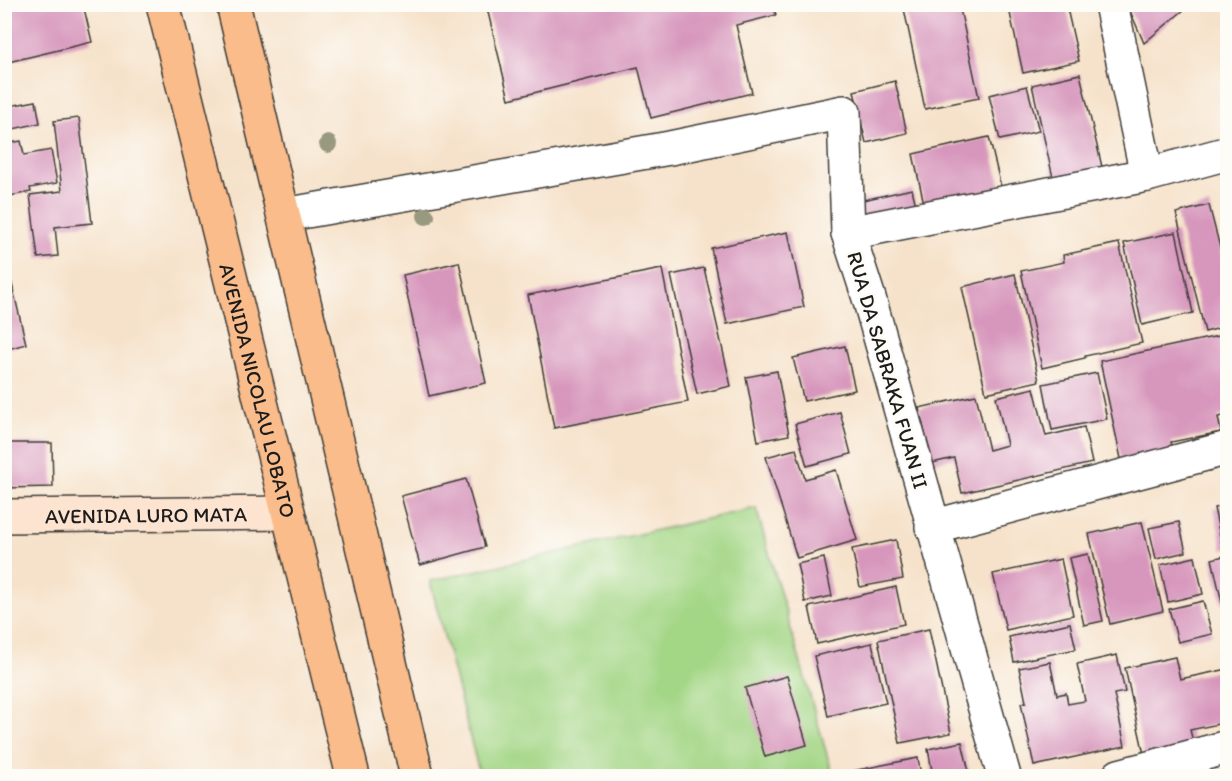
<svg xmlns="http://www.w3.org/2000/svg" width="1232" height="781" font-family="Itim,sans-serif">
<rect width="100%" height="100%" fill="#fdfcf7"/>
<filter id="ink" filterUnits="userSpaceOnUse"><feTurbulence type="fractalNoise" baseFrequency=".0167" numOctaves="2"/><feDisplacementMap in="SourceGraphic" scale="12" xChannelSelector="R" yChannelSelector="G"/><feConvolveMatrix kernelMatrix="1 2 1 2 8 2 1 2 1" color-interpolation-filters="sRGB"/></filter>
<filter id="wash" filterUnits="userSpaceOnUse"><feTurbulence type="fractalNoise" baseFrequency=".008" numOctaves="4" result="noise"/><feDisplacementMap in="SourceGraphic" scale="24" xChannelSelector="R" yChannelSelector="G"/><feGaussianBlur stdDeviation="1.35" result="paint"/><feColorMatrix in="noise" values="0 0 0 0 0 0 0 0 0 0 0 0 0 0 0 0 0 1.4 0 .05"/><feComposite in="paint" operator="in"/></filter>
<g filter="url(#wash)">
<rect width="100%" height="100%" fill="#f6e2ca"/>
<path fill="#a3d685" stroke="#607950" stroke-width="1.5" d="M756,508L833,776H480L430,581Z"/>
<g id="blocks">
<g fill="#d796bc">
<path d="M4,4H83L92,42L4,63Z"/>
<path d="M486,4H773L776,15L736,25L752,93L651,118L638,67L509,99Z"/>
<path d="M903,4H959L979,98L925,109Z"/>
<path d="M1008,4H1066L1079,61L1023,73Z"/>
<path d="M1127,4H1191L1144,43Z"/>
<path d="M1080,74L1103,171L1054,182L1032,85Z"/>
<path d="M895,81L907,133L866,143L854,91Z"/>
<path d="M1027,86L1039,131L1000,140L989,95Z"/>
<path d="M36,101L40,123L4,131V107Z"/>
<path d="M79,118L92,223L55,227L58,256L38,258L30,195L62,191L54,121Z"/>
<path d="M989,137L1003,195L926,213L913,154Z"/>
<path d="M21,141L24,155L51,150L57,183L30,188L31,192L4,197V144Z"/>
<path d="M912,189L918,214L856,228L850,203Z"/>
<path d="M1209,205L1228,279V326L1205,332L1176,213Z"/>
<path d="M788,232L804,307L727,324L711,248Z"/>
<path d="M1176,232L1193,313L1142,325L1124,243Z"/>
<path d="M1119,243L1142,343L1085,356V358L1042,368L1021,271L1064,262L1063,255Z"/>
<path d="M459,262L486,383L429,396L403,275Z"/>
<path d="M4,263H7L26,344L4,350Z"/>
<path d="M704,268L731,386L697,394L671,275Z"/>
<path d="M662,269L688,402L554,428L528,295Z"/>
<path d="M1015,274L1039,381L986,393L962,287Z"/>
<path d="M1228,334V415L1218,417L1221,432L1171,442L1175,457L1123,468L1100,361Z"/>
<path d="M845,346L855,390L804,401L793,358Z"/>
<path d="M777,371L789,435L758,441L746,377Z"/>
<path d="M1097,373L1107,419L1052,430L1043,384Z"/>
<path d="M1034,388L1046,436L1084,427L1092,463L962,493L954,458L932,463L919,408L976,395L989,450L1007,445L996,397Z"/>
<path d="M840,412L851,454L807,466L795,424Z"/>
<path d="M4,443H52L53,487L4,488Z"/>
<path d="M796,449L805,479L836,470L857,540L797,558L766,457Z"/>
<path d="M466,479L485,547L420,565L401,496Z"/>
<path d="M1228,505V549L1223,550L1214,508Z"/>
<path d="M1142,522L1163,611L1110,624L1089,534Z"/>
<path d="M1179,522L1186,552L1156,559L1149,528Z"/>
<path d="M896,540L903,579L860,587L852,549Z"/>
<path d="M1088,554L1103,621L1084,625L1069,558Z"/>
<path d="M1228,555V602L1222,603L1212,559Z"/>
<path d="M1195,557L1203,594L1168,602L1160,565Z"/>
<path d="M824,558L832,596L805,602L797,564Z"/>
<path d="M1061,559L1073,615L1006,630L993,574Z"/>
<path d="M896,587L904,624L817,644L809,607Z"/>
<path d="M1203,601L1212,634L1178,642L1169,609Z"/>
<path d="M1070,623L1076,649L1014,662L1009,637Z"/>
<path d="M929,629L951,733L900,743L878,640Z"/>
<path d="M872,643L886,703L828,716L814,656Z"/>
<path d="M1117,655L1125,692L1114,694L1125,746L1034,766L1021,703L1026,702L1019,668L1050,662L1057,695L1066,693L1068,704L1085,701L1077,664Z"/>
<path d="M1175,657L1180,679L1228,669V722L1190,730L1195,749L1145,759L1125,668Z"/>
<path d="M787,676L807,745L765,757L745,688Z"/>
<path d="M962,742L970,776H933L928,749Z"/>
<path d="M918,758L921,776H853L852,771Z"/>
</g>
</g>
</g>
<g filter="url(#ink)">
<use href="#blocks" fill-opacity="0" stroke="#3d3a36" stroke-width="1.5"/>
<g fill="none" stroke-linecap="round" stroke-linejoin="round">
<g stroke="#3d3a36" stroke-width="36">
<g id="street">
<path d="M1111,4L1147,175"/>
<path d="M284,215L670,148L844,112L848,233"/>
<path d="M932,527L1228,448"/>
<path d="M1004,776L869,298L848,233L1147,175L1228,153"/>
<path d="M1119,776L1228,747"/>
</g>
</g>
<g stroke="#3d3a36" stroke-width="36">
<g id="secondary">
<path id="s1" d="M4,516L288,513"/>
</g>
</g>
<g stroke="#3d3a36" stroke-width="36">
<g id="primary">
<path id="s2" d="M163,4L353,776"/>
<path d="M233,4L417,776"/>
</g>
</g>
<use href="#street" stroke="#fff" stroke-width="33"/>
<use href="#secondary" stroke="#fde4d0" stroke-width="33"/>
<use href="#primary" stroke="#f9bc8a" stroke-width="33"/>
</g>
<g fill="#98997f">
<circle cx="328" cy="144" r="9"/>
<circle cx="426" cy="216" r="9"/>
</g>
</g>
<g text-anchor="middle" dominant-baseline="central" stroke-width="6" stroke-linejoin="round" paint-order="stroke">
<g font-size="21" fill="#1c1c1c" stroke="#fdfcf7">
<text transform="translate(888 370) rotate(74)">RUA DA SABRAKA FUAN II</text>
<text stroke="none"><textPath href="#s2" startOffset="398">AVENIDA NICOLAU LOBATO</textPath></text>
<text stroke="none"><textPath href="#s1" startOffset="142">AVENIDA LURO MATA</textPath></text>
</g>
</g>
<rect width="1232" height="781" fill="none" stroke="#fdfcf7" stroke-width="24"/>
</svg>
